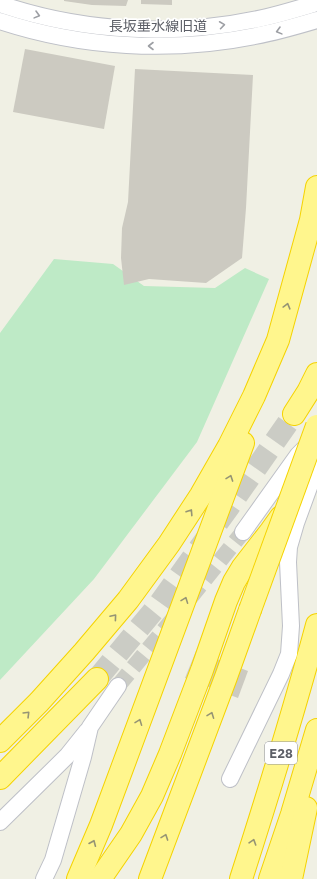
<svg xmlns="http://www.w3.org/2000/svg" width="317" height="879" font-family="'IBM Plex Sans','Noto Sans JP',sans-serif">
<rect width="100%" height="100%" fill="#f0f0e4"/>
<path fill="#beeac6" d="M54,259L113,264L144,286L215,288L245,268L269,279L197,442L94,579L0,680V333Z"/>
<g fill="#cccac1">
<path d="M64,0H128L126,6L92,5L64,1Z"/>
<path d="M141,0H172V5L141,4Z"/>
<path d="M25,49L115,66L104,129L13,112Z"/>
<path d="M135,69L253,75L246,208L242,258L206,283L149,279L124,285L121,258L122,228L128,202Z"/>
<path d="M196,651L248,671L238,698L185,678Z"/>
</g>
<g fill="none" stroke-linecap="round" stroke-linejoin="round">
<g stroke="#cbccc5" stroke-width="16" stroke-dasharray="16 8" stroke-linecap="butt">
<path d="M190,598L243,532"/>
<path d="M118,686L173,619"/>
</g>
<path stroke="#cbccc5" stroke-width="22" stroke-dasharray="22 11" stroke-linecap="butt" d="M97,679L159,604L229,507L294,414"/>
<g stroke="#bec0c7" stroke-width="18">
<g id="minor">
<path d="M0,4C85,33 180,37 267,17C284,13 300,8 317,3"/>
<path d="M0,21C82,48 171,53 255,36C276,32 297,26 317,20"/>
<path d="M243,532L298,455L305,448"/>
<path d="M230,779L281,674L289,654L291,626L288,562L289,547L296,523L315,471L317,468"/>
<path d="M0,822L67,756L87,731"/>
<path d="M44,879L53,860L83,757L90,727L118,686"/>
</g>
</g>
<g stroke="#f5d300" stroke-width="24">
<g id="highway">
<path d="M294,414L308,392L317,374"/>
<path d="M0,741L39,702L84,652L128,600L169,544L201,495L229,446L254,396L278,340L311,220L317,187"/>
<path d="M0,778L97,679"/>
<path d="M78,879L101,825L243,443"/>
<path d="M100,879L131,834L152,796L170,754L202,670L226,601L234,582L243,567L271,531L281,517"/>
<path d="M150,879L226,677L250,610"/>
<path d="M241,879C268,795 294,711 317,625"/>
<path d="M270,879L292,814L317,730"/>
<path d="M291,879L306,808"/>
</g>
</g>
<use href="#minor" stroke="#fff" stroke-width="16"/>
<use href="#highway" stroke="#fff68d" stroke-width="22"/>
<g stroke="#f5d300" stroke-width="24" stroke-linecap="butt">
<path id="highway-bridge" d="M250,610L317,426"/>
</g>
<use href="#highway-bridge" stroke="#fff68d" stroke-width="22"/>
</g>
<defs><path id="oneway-chevron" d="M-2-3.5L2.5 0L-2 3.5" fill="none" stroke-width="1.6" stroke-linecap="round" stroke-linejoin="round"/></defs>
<g stroke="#9d9fa4">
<use href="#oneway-chevron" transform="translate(37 15) rotate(15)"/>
<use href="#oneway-chevron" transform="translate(222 25) rotate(-8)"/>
<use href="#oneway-chevron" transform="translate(279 31) rotate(165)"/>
<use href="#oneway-chevron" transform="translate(151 46) rotate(-180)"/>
</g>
<g stroke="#959474">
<use href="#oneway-chevron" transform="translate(287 306) rotate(-75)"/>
<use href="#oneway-chevron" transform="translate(230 478) rotate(-70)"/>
<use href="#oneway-chevron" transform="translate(190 512) rotate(-57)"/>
<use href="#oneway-chevron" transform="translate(185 600) rotate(-69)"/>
<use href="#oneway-chevron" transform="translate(114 617) rotate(-50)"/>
<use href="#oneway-chevron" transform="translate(27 714) rotate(-45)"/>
<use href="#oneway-chevron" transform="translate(211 715) rotate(-69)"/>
<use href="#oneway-chevron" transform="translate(139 722) rotate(-69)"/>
<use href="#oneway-chevron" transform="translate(165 837) rotate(-70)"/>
<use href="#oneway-chevron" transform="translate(253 842) rotate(-72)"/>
<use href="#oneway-chevron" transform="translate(93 843) rotate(-67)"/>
</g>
<g text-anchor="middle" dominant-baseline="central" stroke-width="3.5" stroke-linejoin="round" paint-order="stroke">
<rect fill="#fff" stroke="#8d8f95" stroke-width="1" x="265" y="742" width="32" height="22" rx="3"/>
<g font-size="13" font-weight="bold" fill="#5c5f67">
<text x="281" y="753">E28</text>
</g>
<g font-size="14" fill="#5c5f67" stroke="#fff">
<text x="158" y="26">長坂垂水線旧道</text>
</g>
</g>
</svg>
